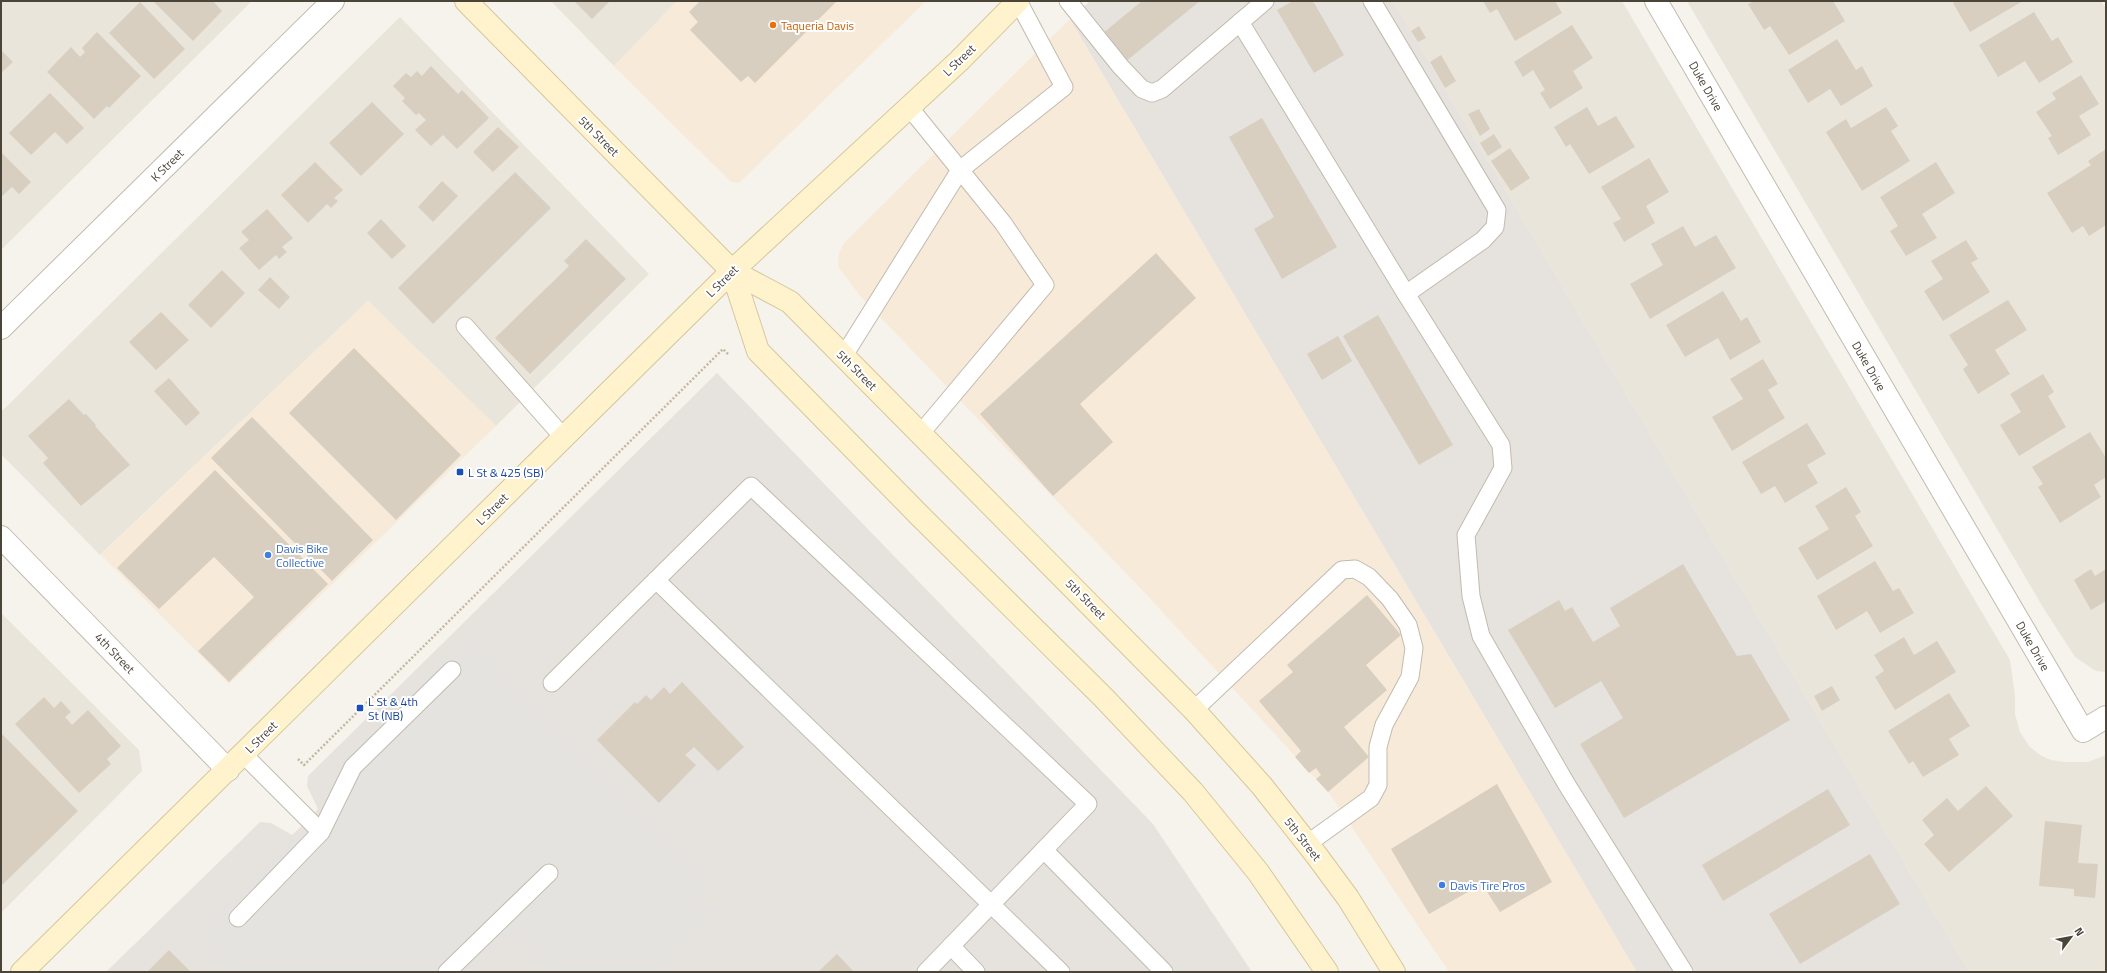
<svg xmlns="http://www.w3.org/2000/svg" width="2107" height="973" font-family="'Titillium Web',sans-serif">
<rect width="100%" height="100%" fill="#f6f3ec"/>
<g fill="#eae5da">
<path d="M1,1H252L1,250Z"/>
<path d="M551,1H677L614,66Z"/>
<path d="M1393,1H1622L2010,660L2015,695V714L2020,732L2029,746L2040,755L2051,760L2064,762H2088L2106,755V972H1969Z"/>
<path d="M1687,1H2101L2106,9V672L2096,671L2075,657L2044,609Z"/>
<path d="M400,17L649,274L496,426L368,301L100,555L1,454V412Z"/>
<path d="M1,613L139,750L142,771L1,913Z"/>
</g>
<g fill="#f7ead8">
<path d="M677,1H926L739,183L731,182L614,66Z"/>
<path d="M1070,19L1637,972H1449L1329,793L1145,593L861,297L838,266L839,253L844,243Z"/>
<path d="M368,301L496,426L229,684L101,555Z"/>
</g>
<g fill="#e6e2dd">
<path d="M1090,1H1393L1969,972H1637L1070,19Z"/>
<path d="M717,373L1153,824L1252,972H106L260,822L271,823L292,835L308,820L318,809L307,786L308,776Z"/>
</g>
<path fill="#e5e3e0" d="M475,642L711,886L695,901L721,909L654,972H550L509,932L467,972H231L204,946L210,923L326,809L345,760L452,654L460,659Z"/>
<g fill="#d8cfc1">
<path d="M153,1H213L222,11L193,41Z"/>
<path d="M574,1H610L592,19Z"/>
<path d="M700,1H837L755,83L748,76L741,82L690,30L698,22L689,12Z"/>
<path d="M1142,1H1200L1125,62L1102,34Z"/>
<path d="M1293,1H1313L1344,55L1314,73L1277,10Z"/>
<path d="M1483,1H1555L1562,13L1515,41L1497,9L1490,13Z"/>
<path d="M1754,1H1833L1845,21L1789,55L1770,26L1764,30L1748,4Z"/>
<path d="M1956,1H2023L1970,32L1953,3Z"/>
<path d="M140,2L185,49L154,79L109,33Z"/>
<path d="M2034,12L2052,41L2058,37L2073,62L2039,83L2025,61L1998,77L1979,45Z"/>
<path d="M1572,25L1593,58L1573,71L1583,88L1550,109L1540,93L1545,90L1533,70L1523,77L1514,62Z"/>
<path d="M1419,26L1426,38L1418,42L1411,31Z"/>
<path d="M97,32L141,76L109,108L107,106L94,119L47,72L71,47L80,57L85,52L82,48Z"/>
<path d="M1837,39L1856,70L1862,66L1873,86L1841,106L1830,89L1808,103L1788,70Z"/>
<path d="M1,50L13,62L2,72L1,71Z"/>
<path d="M1441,55L1456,81L1445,88L1430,62Z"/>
<path d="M431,66L458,94L462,90L489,118L457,149L443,135L431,146L415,130L426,120L419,113L416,115L402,101L405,98L393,86L406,73L411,77L417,71L422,76Z"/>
<path d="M2081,75L2099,104L2079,116L2091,135L2058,155L2048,138L2052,136L2036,112L2056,99L2052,93Z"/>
<path d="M50,93L84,128L67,144L55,132L31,155L9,133Z"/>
<path d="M372,102L404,134L361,176L329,143Z"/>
<path d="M1587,107L1598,126L1616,116L1635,147L1589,174L1570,144L1566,147L1554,127Z"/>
<path d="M1886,107L1898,126L1891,131L1910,161L1862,191L1826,132L1846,119L1851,128Z"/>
<path d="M1479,109L1490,129L1480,136L1468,114Z"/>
<path d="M1262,118L1337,247L1282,279L1254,229L1274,217L1229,137Z"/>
<path d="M498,127L519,147L493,172L473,152Z"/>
<path d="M1494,134L1502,147L1488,156L1480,143Z"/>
<path d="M1510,148L1530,178L1511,191L1491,161Z"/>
<path d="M2106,149V225L2089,236L2083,226L2072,233L2047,193L2091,165L2088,161Z"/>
<path d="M1,152L31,182L19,194L12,187L1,197Z"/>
<path d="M1649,158L1669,192L1646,206L1655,223L1624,242L1613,223L1621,219L1601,187Z"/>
<path d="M315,162L343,190L334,198L338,201L331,208L327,204L308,223L281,195Z"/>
<path d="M1936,162L1955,193L1922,214L1937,238L1906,256L1890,231L1898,226L1880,197Z"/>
<path d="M515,172L551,208L433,324L398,288Z"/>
<path d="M442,181L458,196L433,222L418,207Z"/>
<path d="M267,209L293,238L282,247L287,252L279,259L276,255L259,270L239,248L249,240L241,232Z"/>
<path d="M381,219L406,246L392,259L367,233Z"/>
<path d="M1683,226L1695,247L1716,235L1736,268L1650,319L1630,284L1663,265L1651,244Z"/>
<path d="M586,239L626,279L530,374L495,338L569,266L564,261Z"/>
<path d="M1966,240L1978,259L1971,263L1990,292L1943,321L1924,291L1943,279L1931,261Z"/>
<path d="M1156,253L1196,298L1080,404L1113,442L1053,496L980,414Z"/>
<path d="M222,270L245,293L211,328L188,305Z"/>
<path d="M270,277L290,297L279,309L258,290Z"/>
<path d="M1723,291L1741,321L1747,317L1761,342L1730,360L1718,338L1685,357L1666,325Z"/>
<path d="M2008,300L2027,330L1995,350L2010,374L1978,394L1963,369L1968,365L1949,335Z"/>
<path d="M161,312L189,340L156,370L129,342Z"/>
<path d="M1378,315L1453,445L1419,465L1343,336Z"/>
<path d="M1338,336L1352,361L1322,380L1307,354Z"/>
<path d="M354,348L461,455L396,520L289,413Z"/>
<path d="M1763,359L1778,384L1768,390L1785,418L1732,451L1712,417L1743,399L1730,379Z"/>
<path d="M2043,374L2054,392L2048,396L2066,427L2019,456L2000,425L2021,412L2010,394Z"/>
<path d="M169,378L200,413L186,426L154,391Z"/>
<path d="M69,399L84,415L86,414L96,425L95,426L130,465L81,506L43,463L48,458L28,436Z"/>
<path d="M252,417L373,540L332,581L211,458Z"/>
<path d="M1807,423L1826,454L1807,465L1818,483L1785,503L1775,486L1761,494L1742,462Z"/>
<path d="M2090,432L2106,458V477L2094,485L2101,497L2060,523L2038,487L2043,484L2032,467Z"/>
<path d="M215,470L328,584L229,682L198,651L254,597L214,557L159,609L117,568Z"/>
<path d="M1846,487L1861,512L1855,516L1873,546L1817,580L1798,548L1829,529L1815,506Z"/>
<path d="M1875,561L1893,591L1899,588L1914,613L1880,633L1867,611L1836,630L1817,596Z"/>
<path d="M1683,564L1737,656L1751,654L1790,720L1624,818L1580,744L1623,718L1601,681L1555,708L1508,630L1559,600L1565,611L1572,607L1593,642L1620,626L1610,608Z"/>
<path d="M2091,569L2095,576L2106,569V601L2091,610L2074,580Z"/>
<path d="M1367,595L1401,635L1366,665L1387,690L1344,727L1369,757L1328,792L1316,779L1321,775L1316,768L1309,773L1295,757L1301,751L1259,701L1293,672L1287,665Z"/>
<path d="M1904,637L1914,655L1937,641L1956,672L1895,710L1875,677L1884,671L1874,655Z"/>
<path d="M682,682L744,747L718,771L694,747L685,755L696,765L659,803L597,740L635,702L637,704L646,695L651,700L664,687L670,694Z"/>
<path d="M1832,686L1840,700L1822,711L1814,696Z"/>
<path d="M1949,693L1970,726L1949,739L1959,755L1923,777L1913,761L1909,764L1888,731Z"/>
<path d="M44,697L54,708L61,701L71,712L65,717L72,725L88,710L121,746L107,759L111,764L79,793L15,724Z"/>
<path d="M1,733L78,811L1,886Z"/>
<path d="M1497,784L1552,882L1500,912L1482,884L1429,914L1391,849Z"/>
<path d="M1986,786L2013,816L1949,872L1924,844L1934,835L1922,820L1947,798L1958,811Z"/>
<path d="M1828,789L1850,825L1723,901L1702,865Z"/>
<path d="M2045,821L2082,825L2078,863L2098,864L2095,898L2074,896V889L2039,886Z"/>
<path d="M1870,854L1900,904L1800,964L1769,914Z"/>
<path d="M169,950L191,972H147Z"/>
<path d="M837,954L854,972H818Z"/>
</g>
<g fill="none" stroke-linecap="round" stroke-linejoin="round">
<g stroke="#c2bbae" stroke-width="19">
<g id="lane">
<path d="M1068,1L1121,67L1142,89L1152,93L1162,89L1265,1"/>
<path d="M1372,1L1497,210L1495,227L1483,240L1406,294"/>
<path d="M1240,22L1406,294L1501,445L1503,468L1466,535L1471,596L1481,636L1567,785L1684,972"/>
<path d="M909,107L1003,223L1045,285L921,433"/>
<path d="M465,326L564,438"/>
<path d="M843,357L960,170L1064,87L1018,1"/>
<path d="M656,580L1061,972"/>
<path d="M552,683L751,486L1088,804L926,972"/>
<path d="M1194,710L1342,570L1355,569L1369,577L1390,599L1408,625L1414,648L1410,677L1384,725L1378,747V785L1371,798L1307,844"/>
<path d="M243,754L321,832"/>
<path d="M1044,850L1164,972"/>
<path d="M238,918L321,832L353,767L452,670"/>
<path d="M951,946L976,972"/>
<path d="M447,972L549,873"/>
</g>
</g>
<g stroke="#c2bbae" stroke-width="24">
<g id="street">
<path d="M1656,1L2083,731L2106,717"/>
<path d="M1,328L333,1"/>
<path d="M1,537L228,770"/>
</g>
</g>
<g stroke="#d6c79b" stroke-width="24">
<g id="secondary">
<path d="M466,1L732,271L790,302L1194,710L1262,786L1317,856L1348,898L1394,972"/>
<path d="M732,271L758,351L920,516L1103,697L1193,792L1258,872L1327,972"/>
<path d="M22,972L732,271L959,61L1018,1"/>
</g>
</g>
<path stroke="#c4b79f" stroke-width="2.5" stroke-dasharray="2 2" stroke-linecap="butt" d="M298,759L304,765L723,349L728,354"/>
<use href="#lane" stroke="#fff" stroke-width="17"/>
<use href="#street" stroke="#fff" stroke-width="22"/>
<use href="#secondary" stroke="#fff3cd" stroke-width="22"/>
</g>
<circle fill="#e8710a" stroke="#fff" stroke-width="1.5" cx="773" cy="25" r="4"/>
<g fill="#1a4fb4" stroke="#fff" stroke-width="1.5">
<rect x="456" y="468" width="8" height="8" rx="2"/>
<rect x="356" y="704" width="8" height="8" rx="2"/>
</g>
<g fill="#3f7fe0" stroke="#fff" stroke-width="1.5">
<circle cx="268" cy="555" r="4"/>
<circle cx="1442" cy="885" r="4"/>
</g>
<g text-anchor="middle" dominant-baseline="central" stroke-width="4" stroke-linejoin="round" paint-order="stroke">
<g font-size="12" fill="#c56008" stroke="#fff" text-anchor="start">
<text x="781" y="25">Taqueria Davis</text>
</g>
<g font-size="12" fill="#4b4439" stroke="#fff">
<text transform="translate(959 60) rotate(-44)">L Street</text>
<text transform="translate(1706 86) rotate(60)">Duke Drive</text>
<text transform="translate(599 136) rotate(45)">5th Street</text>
<text transform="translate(167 165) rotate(-45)">K Street</text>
<text transform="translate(722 281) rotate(-45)">L Street</text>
<text transform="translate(1869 366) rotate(60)">Duke Drive</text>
<text transform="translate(857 370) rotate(45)">5th Street</text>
<text transform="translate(492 509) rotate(-45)">L Street</text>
<text transform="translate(1086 599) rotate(45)">5th Street</text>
<text transform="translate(2033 646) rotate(60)">Duke Drive</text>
<text transform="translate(115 653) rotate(46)">4th Street</text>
<text transform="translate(261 737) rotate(-45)">L Street</text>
<text transform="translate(1303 839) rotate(52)">5th Street</text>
</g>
<g font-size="12" fill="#164399" stroke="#fff" text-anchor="start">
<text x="468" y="472">L St &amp; 425 (SB)</text>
<text x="368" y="701">L St &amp; 4th<tspan x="368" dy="14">St (NB)</tspan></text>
</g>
<g font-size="12" fill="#366cbe" stroke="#fff" text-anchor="start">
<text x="276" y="548">Davis Bike<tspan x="276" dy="14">Collective</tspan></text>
<text x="1450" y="885">Davis Tire Pros</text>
</g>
</g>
<rect width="2107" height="973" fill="none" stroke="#4b4439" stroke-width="4"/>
<g transform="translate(2071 937) rotate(58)" stroke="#ffffff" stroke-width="3" paint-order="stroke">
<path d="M0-3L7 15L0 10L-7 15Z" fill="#4b4439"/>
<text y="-6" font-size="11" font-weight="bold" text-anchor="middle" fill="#4b4439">N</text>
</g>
</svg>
